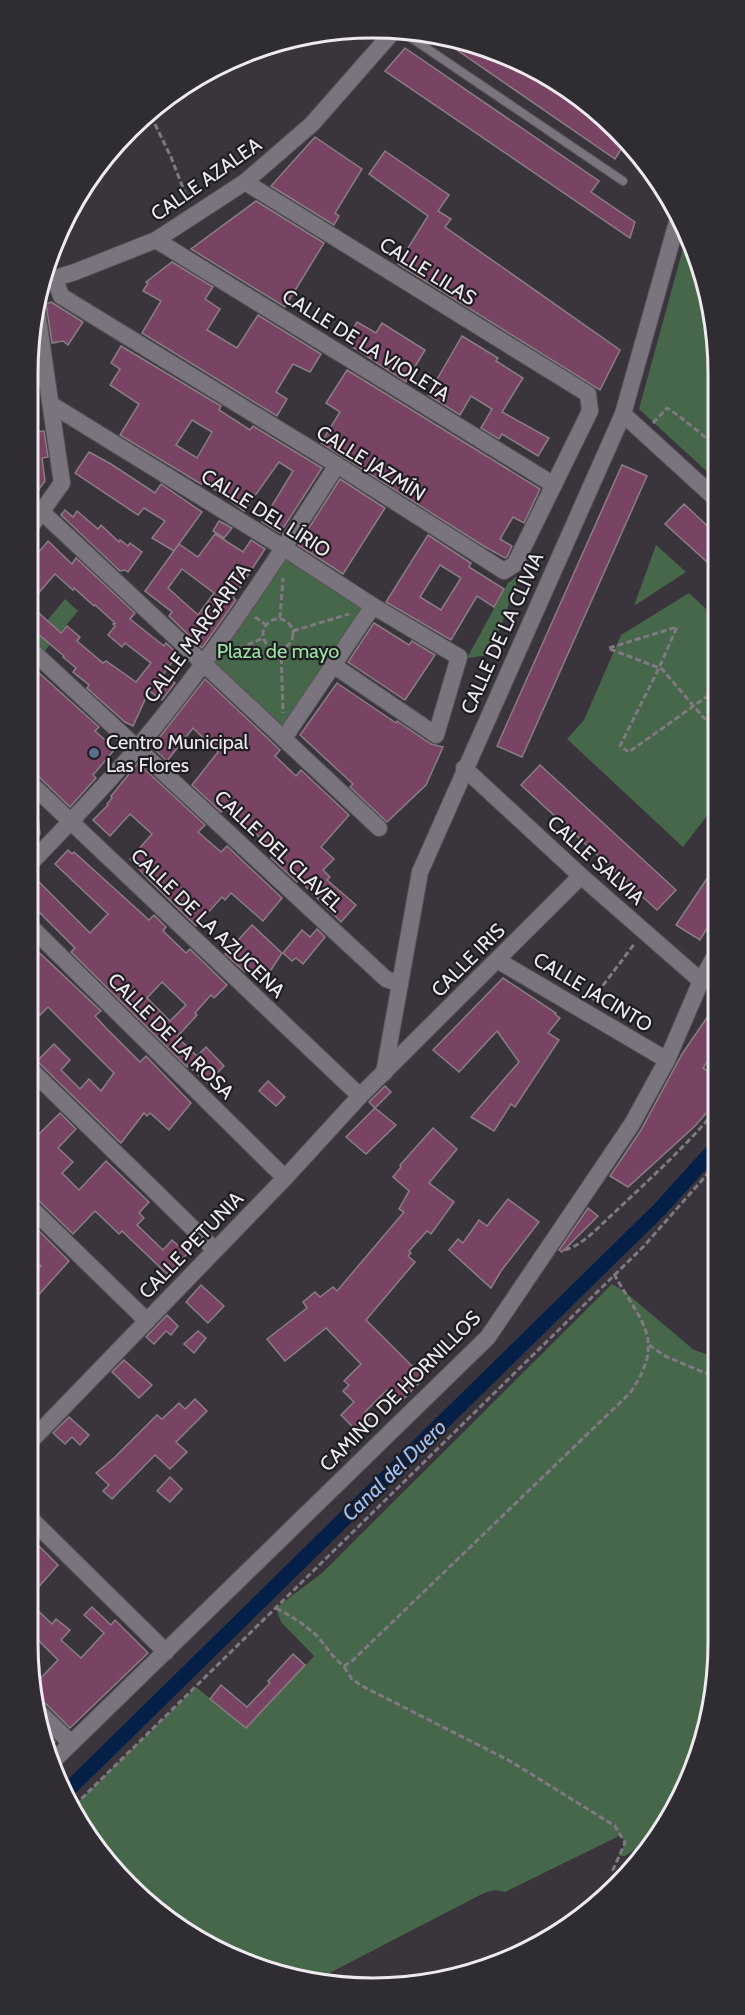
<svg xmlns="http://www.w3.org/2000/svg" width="745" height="2015" font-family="Cabin,sans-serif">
<rect width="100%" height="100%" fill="#3a343c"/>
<g fill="#47674a">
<path d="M687,234L715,327V479L639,409Z"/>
<path d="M656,545L686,572L634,606Z"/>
<path d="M284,548L373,606L284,738L205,663Z"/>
<path d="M520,574L490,655L467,658L508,583Z"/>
<path d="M689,593L716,618V804L683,847L567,739L584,720L621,635Z"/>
<path d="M65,599L78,611L44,652L31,640Z"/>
<path d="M612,1284L624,1291L694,1350L717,1358L718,1642L706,1732L647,1851L642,1845L625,1856H619L625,1843L621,1835L505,1892L495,1890L484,1893L314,1981L200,1942L113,1870L75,1805L196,1687L246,1728L314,1656L281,1622L276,1608L322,1573Z"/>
</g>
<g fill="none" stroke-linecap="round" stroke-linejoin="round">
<path stroke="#041f48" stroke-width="15" d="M67,1791L660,1209L717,1146"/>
</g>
<g fill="#794464" stroke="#897e84" stroke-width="1.5" fill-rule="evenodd">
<path d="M438,37L462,39L560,83L627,140L615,159Z"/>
<path d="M405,48L599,181L591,192L635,222L630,238L385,71Z"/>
<path d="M315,137L362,169L335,213L339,216L334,225L271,186Z"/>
<path d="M385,151L449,195L438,211L451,219L445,227L620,350L600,390L398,264L428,216L369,174Z"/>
<path d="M256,201L324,243L285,307L191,249Z"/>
<path d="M172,262L213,287L205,299L220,309L207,330L237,348L258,315L321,354L310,372L293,364L276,392L287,399L277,416L142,333L161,301L143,291L148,283L146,282Z"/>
<path d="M51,302L83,322L68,345L63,341L52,343L46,304Z"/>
<path d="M357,322L376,333L382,323L425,350L406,382L345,342Z"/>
<path d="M462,336L498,358L496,361L523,378L502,412L549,438L538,456L502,434L499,439L481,428L492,409L471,396L460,415L428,395Z"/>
<path d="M121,346L221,406L219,410L250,430L253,426L322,468L280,533L262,522L293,471L279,462L244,511L203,481L201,484L120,435L139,404L110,385L120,369L111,363ZM192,420L212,432L197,458L176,445Z"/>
<path d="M347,370L540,489L524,523L513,517L500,539L512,546L507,557L505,558L482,545L321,443L340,412L326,403Z"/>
<path d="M44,431L48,457L42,458L45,481L36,493L27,494V433Z"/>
<path d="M89,452L111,464L155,493L161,484L202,512L174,551L152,538L165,521L144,508L138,515L75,473Z"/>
<path d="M622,465L647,476L522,757L497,746Z"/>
<path d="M340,479L385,508L343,574L298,545Z"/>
<path d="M684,504L715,533L716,570L665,524Z"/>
<path d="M65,510L73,517L77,511L98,529L101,525L119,542L120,540L128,546L130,543L142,552L128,572L125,570L120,571L61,515Z"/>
<path d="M219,521L232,528L224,538L213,531Z"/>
<path d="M215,534L243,552L251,540L265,549L233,598L236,600L202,648L169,616L172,612L145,591L179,544L198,557ZM182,569L214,593L198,615L168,588Z"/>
<path d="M428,535L471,563L469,567L504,589L494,607L477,596L451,640L386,602ZM440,565L461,578L441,610L420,597Z"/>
<path d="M48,541L72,564L76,558L135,613L130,619L164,646L166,643L178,654L163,675L175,683L162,700L149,691L133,726L125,722L87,688L89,685L73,672L76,668L63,657L64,656L37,633L33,638L27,636V566ZM55,574L73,590L74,588L94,606L95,605L115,623L113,624L115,626L108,635L122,647L125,643L151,663L136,682L106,661L103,663L77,641L80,637L67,626L61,633L29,604Z"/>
<path d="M374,623L409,645L412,641L435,655L405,700L348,662Z"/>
<path d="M27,662L99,727L95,731L115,749L93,775L96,778L70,807L34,772L27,770Z"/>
<path d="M205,679L280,750L275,756L296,776L301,770L349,815L321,847L334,859L323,870L330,877L327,880L356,905L341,922L299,880L297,882L271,858L277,852L225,808L221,812L192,785L218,752L193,728L167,761L152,747Z"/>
<path d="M337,683L396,723L397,721L431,744L443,747L426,785L387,822L350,787L353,784L300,735Z"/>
<path d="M138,763L205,825L198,832L221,852L227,846L282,898L263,921L231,893L225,900L222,897L196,926L148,879L130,859L152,834L130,814L110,836L93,820L108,805L107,804L112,798L111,796Z"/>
<path d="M540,765L676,890L657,910L521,785Z"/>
<path d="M38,816L40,834L27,847V828Z"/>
<path d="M68,850L72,854L74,852L149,920L154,915L166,927L163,931L186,953L190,949L227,985L214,998L211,995L195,1013L197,1015L177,1037L197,1056L206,1047L224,1066L207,1083L188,1065L187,1067L71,952L75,948L27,900V892L38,881L90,933L108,914L55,864ZM162,982L186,1005L170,1021L147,998Z"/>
<path d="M716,865V913L700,940L676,925Z"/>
<path d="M252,925L282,953L263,982L248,969L245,972L225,954Z"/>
<path d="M317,929L325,937L303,964L296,958L292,961L283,953L302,930L310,937Z"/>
<path d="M27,941L101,1011L95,1016L107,1029L140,1062L146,1056L191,1103L169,1130L150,1113L147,1116L144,1113L121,1143L37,1061L54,1044L70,1060L61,1070L80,1089L89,1079L101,1091L114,1073L48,1007L27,1028Z"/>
<path d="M503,978L556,1013L555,1014L560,1018L548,1033L559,1040L515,1107L511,1104L494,1131L471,1117L519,1062L497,1031L459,1072L433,1050Z"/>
<path d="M717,1003V1048L703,1068L717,1077V1101L695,1126L628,1187L610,1176L641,1130L682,1054Z"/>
<path d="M268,1081L285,1097L276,1106L259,1091Z"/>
<path d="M385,1086L391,1092L375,1108L369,1102Z"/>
<path d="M375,1108L396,1125L366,1154L346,1137Z"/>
<path d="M60,1113L76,1129L58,1148L73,1162L62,1173L79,1190L106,1161L149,1202L139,1213L144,1218L137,1225L163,1250L172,1240L187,1254L167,1274L122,1231L119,1234L95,1211L73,1234L34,1196L27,1194V1146Z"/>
<path d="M433,1128L457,1149L429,1183L454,1202L431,1234L427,1231L409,1251L411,1253L408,1256L415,1262L366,1320L424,1378L400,1403L387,1390L365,1412L370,1418L359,1433L341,1415L354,1402L343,1391L349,1385L344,1381L361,1364L326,1328L285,1361L267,1339L307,1308L303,1302L315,1292L320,1297L333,1287L337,1291L404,1212L399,1209L409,1191L393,1177L401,1167L400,1165Z"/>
<path d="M508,1199L539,1222L501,1271L491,1288L449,1250L458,1239L463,1243L479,1220L487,1226Z"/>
<path d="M588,1208L598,1216L562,1252L559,1250Z"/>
<path d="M27,1219L69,1261L34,1300L27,1292V1281L41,1266L27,1253Z"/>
<path d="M201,1285L224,1306L208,1323L186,1302Z"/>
<path d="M167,1315L178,1326L171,1335L166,1331L154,1344L146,1337Z"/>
<path d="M198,1331L206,1338L194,1353L184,1344Z"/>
<path d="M124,1360L152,1385L139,1398L112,1372Z"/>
<path d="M195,1399L207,1411L176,1442L187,1452L170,1469L155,1455L112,1499L103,1491L109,1485L96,1473L114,1458L157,1415L162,1419L179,1403L185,1409Z"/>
<path d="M69,1417L89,1435L80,1445L72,1437L65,1444L53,1433Z"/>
<path d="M170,1477L182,1489L170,1502L157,1491Z"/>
<path d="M27,1534L58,1565L27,1600L52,1624L56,1619L70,1630L61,1640L81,1658L104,1633L84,1615L92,1607L111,1625L115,1620L148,1653L70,1728L46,1704L37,1702L34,1685L58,1660L27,1629Z"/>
<path d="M293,1654L305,1665L246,1728L210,1699L221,1685L247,1707L270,1683L268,1681Z"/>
<path d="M41,1729L55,1742L45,1752Z"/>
</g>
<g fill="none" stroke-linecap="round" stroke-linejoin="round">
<g stroke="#565258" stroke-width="10">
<path id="service" d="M407,35L623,181"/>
</g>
<g stroke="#565258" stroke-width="18">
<g id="minor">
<path d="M156,240L554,485"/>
<path d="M55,279L61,296L337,465L504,571L515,564L590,411L588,394L245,182"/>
<path d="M39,283L75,272L156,240L245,182L312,124L391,34"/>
<path d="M52,405L284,548L373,606L459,657L436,735L333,665"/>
<path d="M623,414L715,498"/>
<path d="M42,512L379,828"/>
<path d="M27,532L62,483L36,305"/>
<path d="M27,646L386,979L400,984"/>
<path d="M284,738L373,606"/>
<path d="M464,768L581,876L701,981"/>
<path d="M27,780L360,1096"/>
<path d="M27,867C64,828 103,789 138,747C212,659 275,562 337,465"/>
<path d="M27,923L285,1178"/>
<path d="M497,960L667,1060"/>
<path d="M27,1066L215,1250"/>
<path d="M384,1073L420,872L623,414L679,215"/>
<path d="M27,1204L147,1321"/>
<path d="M27,1445L285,1178L360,1096L581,876"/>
<path d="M27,1515L166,1652"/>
<path d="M39,1712L71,1743"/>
<path d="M51,1763L488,1337L632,1124L667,1060L701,981L716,954"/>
</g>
</g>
<g stroke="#7f7981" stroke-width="3" stroke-dasharray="6 3" stroke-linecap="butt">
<path d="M151,116L171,157L188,201"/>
<path d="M653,423L667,408C684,418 698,433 715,444"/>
<path d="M255,617L266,625"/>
<path d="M280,618L283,578"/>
<circle cx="278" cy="634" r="15"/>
<path d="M293,631L349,614"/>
<path d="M609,648L677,627L659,668L620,746L629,752L716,690"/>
<path d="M281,649L283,713"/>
<path d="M610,649L662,669L703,717L716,727"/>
<path d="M231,652L263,638"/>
<path d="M592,1000L635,943"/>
<path d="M565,1250C585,1244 600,1225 616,1211C651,1178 686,1146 717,1109"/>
<path d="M649,1345L665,1356L717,1378"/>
<path d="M276,1608C292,1617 306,1625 319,1638C327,1648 334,1659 344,1666L352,1661L630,1393C667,1339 641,1323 614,1274"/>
<path d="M344,1667L352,1679L362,1686L510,1761L615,1826L625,1843L613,1870L620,1878"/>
<path d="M75,1805L644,1246L717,1163"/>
</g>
<use href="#service" stroke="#7a747e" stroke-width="8"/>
<use href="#minor" stroke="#7a747e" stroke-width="16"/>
</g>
<circle fill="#5c6f8a" stroke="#1f1d21" stroke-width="2" cx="94" cy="753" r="6"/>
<g text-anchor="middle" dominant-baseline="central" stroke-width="4.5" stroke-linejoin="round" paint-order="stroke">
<g font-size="20" fill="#eeeaf0" stroke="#1f1d21">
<text transform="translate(206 179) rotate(-35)">CALLE AZALEA</text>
<text transform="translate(428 271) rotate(32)">CALLE LILAS</text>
<text transform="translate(366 345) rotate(32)">CALLE DE LA VIOLETA</text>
<text transform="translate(371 463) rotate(32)">CALLE JAZMÍN</text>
<text transform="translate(266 513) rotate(32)">CALLE DEL LÍRIO</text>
<text transform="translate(197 633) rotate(-54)">CALLE MARGARITA</text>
<text transform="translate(502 633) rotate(-66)">CALLE DE LA CLIVIA</text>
<text transform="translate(279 851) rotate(43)">CALLE DEL CLAVEL</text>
<text transform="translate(596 860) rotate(42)">CALLE SALVIA</text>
<text transform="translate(208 923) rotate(44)">CALLE DE LA AZUCENA</text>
<text transform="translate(468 960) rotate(-45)">CALLE IRIS</text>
<text transform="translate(593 992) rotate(31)">CALLE JACINTO</text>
<text transform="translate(171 1036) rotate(45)">CALLE DE LA ROSA</text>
<text transform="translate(191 1245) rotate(-46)">CALLE PETUNIA</text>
<text transform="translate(400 1391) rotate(-45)">CAMINO DE HORNILLOS</text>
</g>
<g font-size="20" fill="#9ce4a4" stroke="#1f1d21">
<text x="278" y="651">Plaza de mayo</text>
</g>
<g font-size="20" fill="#eeeaf0" stroke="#1f1d21" text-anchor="start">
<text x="106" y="742">Centro Municipal<tspan x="106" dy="23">Las Flores</tspan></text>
</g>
<g font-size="21" font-style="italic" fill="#9cc2fb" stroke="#1f1d21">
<text transform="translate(394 1470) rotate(-44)">Canal del Duero</text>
</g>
</g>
<path d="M0 0H745V2015H0ZM373 38H373A335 335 0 0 1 708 373V1643A335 335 0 0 1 373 1978H373A335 335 0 0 1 38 1643V373A335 335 0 0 1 373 38Z" fill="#302d32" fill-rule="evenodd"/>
<path fill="none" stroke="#eeeaf0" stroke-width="3" d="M373 38H373A335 335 0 0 1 708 373V1643A335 335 0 0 1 373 1978H373A335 335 0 0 1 38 1643V373A335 335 0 0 1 373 38Z"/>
</svg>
